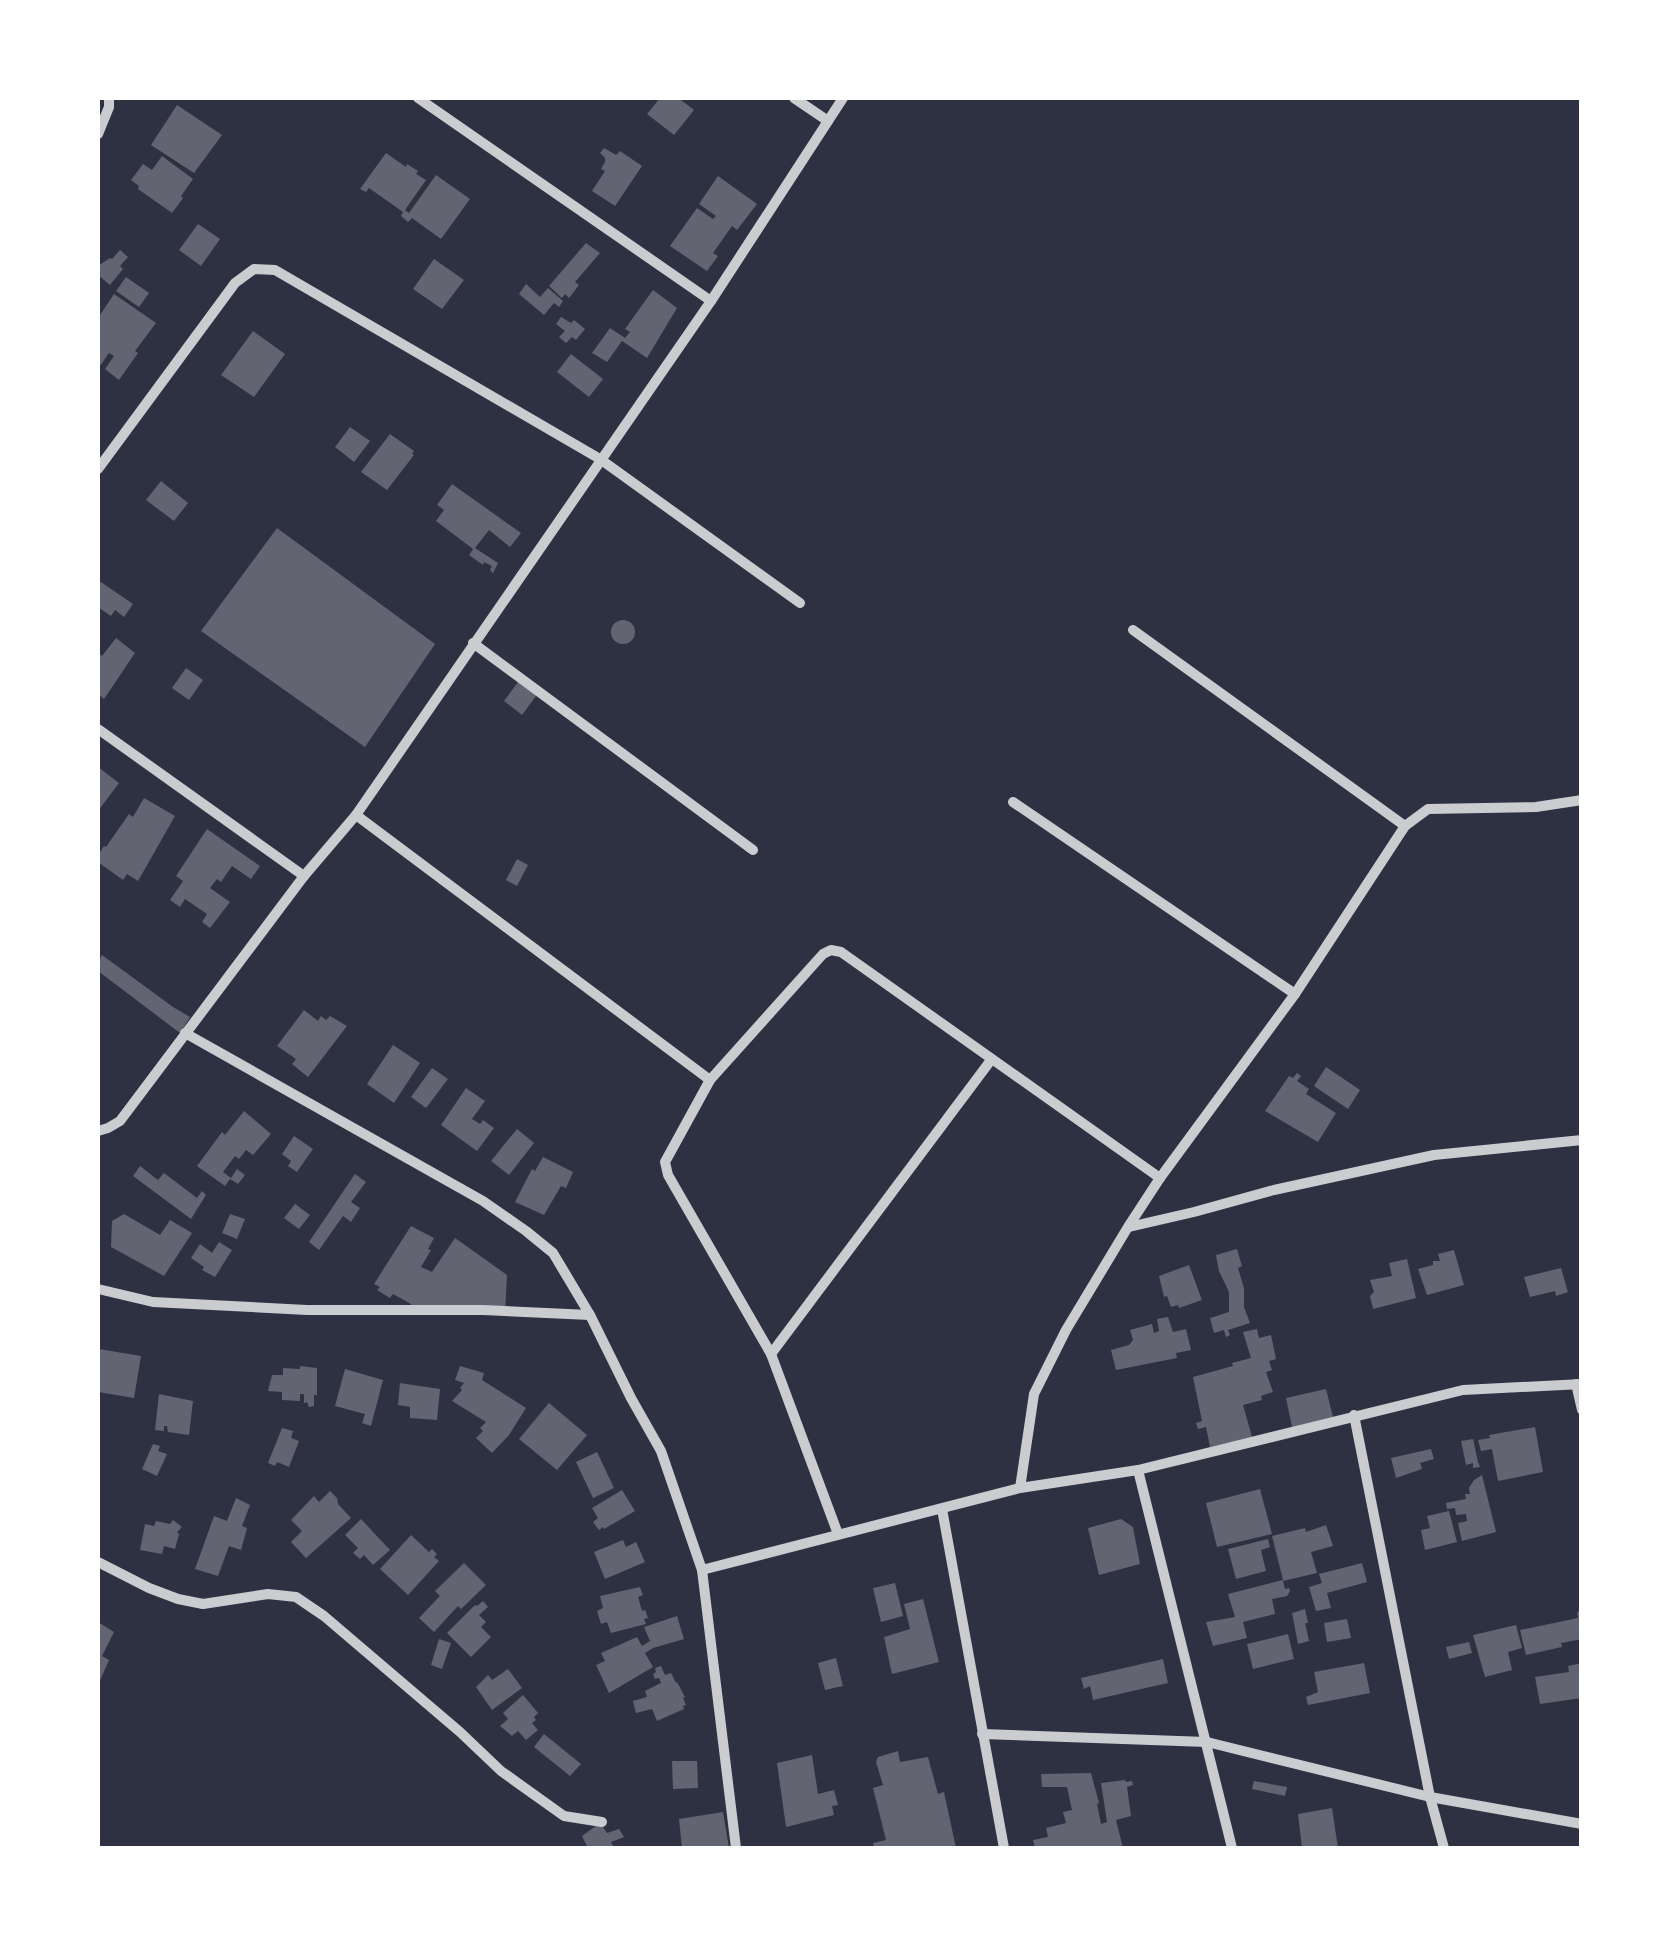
<svg xmlns="http://www.w3.org/2000/svg" width="1679" height="1946" font-family="'Fira Sans Condensed',sans-serif">
<rect width="100%" height="100%" fill="#2d3142"/>
<g fill="#626471">
<path d="M660,98H682L681,100L694,110L674,135L647,114Z"/>
<path d="M177,105L222,135L194,173L151,145Z"/>
<path d="M604,148L616,155L620,151L642,166L615,206L592,191L605,171L601,169L605,162V158L600,153Z"/>
<path d="M386,153L406,167L407,164L418,171L416,174L426,180L405,210L409,213L436,175L470,199L441,239L412,218L408,222L401,216L403,212L369,188L366,192L360,189Z"/>
<path d="M162,156L193,179L181,196L183,198L172,213L138,189L139,186L131,180L143,164L152,170Z"/>
<path d="M718,176L757,204L737,230L732,226L713,253L718,256L707,271L670,246L697,208L713,219L716,216L699,204Z"/>
<path d="M198,224L220,239L201,266L179,250Z"/>
<path d="M586,243L600,253L575,282L579,285L569,298L565,294L562,298L549,286Z"/>
<path d="M120,250L128,257L120,266L123,269L110,285L98,275V266L110,258L112,259Z"/>
<path d="M434,259L464,280L442,309L413,289Z"/>
<path d="M126,277L149,293L139,307L116,291Z"/>
<path d="M526,284L540,297L548,288L563,301L559,307L554,303L544,315L519,294Z"/>
<path d="M653,290L677,308L647,358L622,341L607,362L592,353L610,328L625,338L630,332L625,329Z"/>
<path d="M114,294L156,323L135,351L138,353L119,380L105,369L114,356L109,353L98,369V318Z"/>
<path d="M561,317L571,323L574,320L585,329L576,340L572,337L566,343L559,337L565,331L556,324Z"/>
<path d="M253,331L285,354L254,397L221,375Z"/>
<path d="M571,354L603,379L589,397L557,372Z"/>
<path d="M350,427L370,441L354,462L335,447Z"/>
<path d="M390,434L414,451L412,454L414,455L387,490L361,472Z"/>
<path d="M161,481L188,503L174,521L146,500Z"/>
<path d="M452,484L521,533L510,547L489,530L475,548L498,563L493,573L490,570L492,566L484,562L483,565L469,555L473,549L436,521L444,510L437,505Z"/>
<path d="M277,528L435,644L365,747L201,631Z"/>
<path d="M98,580L133,604L124,617L115,610L111,616L98,607Z"/>
<circle cx="623" cy="632" r="12"/>
<path d="M116,638L135,653L104,699L98,694V652L102,656Z"/>
<path d="M186,668L203,680L189,700L172,688Z"/>
<path d="M521,678L539,692L522,715L504,701Z"/>
<path d="M98,767L119,783L98,811Z"/>
<path d="M144,798L175,816L138,881L127,874L123,880L98,862V855L104,846L106,847L129,814L133,817Z"/>
<path d="M207,829L260,866L251,879L232,866L221,882L217,879L210,888L230,902L210,928L202,922L207,914L185,899L180,907L170,900L183,881L176,876Z"/>
<path d="M517,859L528,865L517,886L506,880Z"/>
<path d="M102,955L173,1007L190,1017L180,1033L98,971V962Z"/>
<path d="M304,1010L318,1021L321,1016L326,1020L330,1016L347,1026L308,1077L292,1064L296,1059L277,1046Z"/>
<path d="M393,1045L420,1063L394,1103L367,1084Z"/>
<path d="M1326,1067L1360,1090L1348,1109L1314,1086Z"/>
<path d="M432,1068L448,1079L426,1108L411,1097Z"/>
<path d="M1297,1073L1301,1076L1297,1081L1309,1089L1306,1094L1336,1113L1318,1142L1265,1111L1289,1076L1293,1078Z"/>
<path d="M466,1088L485,1101L472,1119L480,1124L483,1120L494,1128L477,1151L441,1125Z"/>
<path d="M244,1111L271,1134L253,1155L246,1150L239,1159L235,1156L223,1172L231,1178L237,1169L245,1175L238,1184L230,1179L225,1186L197,1166L222,1132L225,1135Z"/>
<path d="M517,1129L534,1143L509,1175L491,1161Z"/>
<path d="M294,1136L313,1149L297,1172L288,1166L291,1161L282,1154Z"/>
<path d="M543,1157L573,1172L566,1188L561,1186L544,1215L515,1202L532,1169L535,1171Z"/>
<path d="M140,1166L158,1180L164,1173L197,1198L202,1191L206,1195L191,1219L133,1176Z"/>
<path d="M355,1174L366,1182L351,1202L360,1208L351,1222L343,1216L319,1250L309,1242Z"/>
<path d="M295,1204L310,1215L299,1229L284,1218Z"/>
<path d="M124,1214L160,1235L170,1220L192,1233L164,1276L111,1247L112,1221Z"/>
<path d="M230,1214L245,1219L237,1239L222,1233Z"/>
<path d="M411,1226L434,1238L428,1249L431,1250L421,1267L432,1272L455,1238L507,1275L505,1314L410,1307L411,1304L393,1294L390,1298L377,1290L380,1287L374,1284Z"/>
<path d="M219,1242L232,1250L215,1277L202,1270L204,1267L191,1258L200,1244L212,1253Z"/>
<path d="M1237,1249L1242,1266L1238,1268L1244,1288V1307L1250,1323L1228,1330L1230,1335L1226,1337L1224,1330L1214,1333L1210,1318L1229,1312V1292L1219,1271L1216,1255Z"/>
<path d="M1454,1250L1464,1285L1427,1295L1418,1269L1433,1265V1261H1440L1438,1254Z"/>
<path d="M1407,1259L1416,1298L1373,1309L1370,1296L1374,1292L1370,1280L1392,1276L1389,1263Z"/>
<path d="M1189,1265L1202,1300L1179,1308L1178,1305L1171,1307L1167,1296L1164,1297L1159,1276Z"/>
<path d="M1561,1268L1568,1292L1556,1296L1555,1291L1530,1297L1524,1277Z"/>
<path d="M1168,1317L1173,1332L1186,1329L1191,1350L1176,1353L1177,1358L1116,1370L1111,1350L1129,1345L1133,1340L1130,1330L1152,1324L1154,1333L1159,1331L1157,1319Z"/>
<path d="M1257,1329L1259,1338L1271,1335L1276,1359L1269,1361L1272,1370L1266,1372L1273,1392L1261,1396L1262,1400L1243,1405L1252,1437L1210,1447L1206,1427L1198,1429L1196,1423L1202,1421L1193,1377L1233,1366L1232,1363L1251,1358L1243,1332Z"/>
<path d="M99,1349L141,1356L134,1398L98,1392Z"/>
<path d="M300,1366L317,1368V1395H314V1406L309,1407L307,1402L304,1403V1394H300V1401L282,1400V1392L268,1391L272,1375H283V1368L300,1369Z"/>
<path d="M460,1366L484,1373L482,1380L526,1408L509,1435L492,1453L476,1438L483,1431L480,1428L486,1422L452,1401L462,1390L460,1388L464,1383L455,1380Z"/>
<path d="M345,1369L383,1380L371,1426L362,1423L365,1414L335,1406Z"/>
<path d="M400,1383L440,1389L437,1420L410,1418V1407L398,1405Z"/>
<path d="M1326,1389L1333,1417L1292,1427L1286,1398Z"/>
<path d="M159,1394L193,1401L189,1435L168,1432L167,1426H164V1431L155,1430Z"/>
<path d="M549,1403L587,1435L557,1470L519,1439Z"/>
<path d="M1535,1427L1543,1472L1498,1481L1492,1449L1481,1451L1478,1440L1490,1438L1489,1435Z"/>
<path d="M282,1428L293,1431L291,1438L299,1441L289,1467L277,1462L275,1466L268,1463Z"/>
<path d="M1473,1439L1478,1462L1480,1467L1473,1468V1463L1466,1465L1461,1441Z"/>
<path d="M153,1444L160,1446L158,1451L167,1454L157,1476L142,1469Z"/>
<path d="M1431,1449L1434,1459L1420,1463L1422,1469L1396,1478L1391,1458Z"/>
<path d="M597,1452L614,1488L593,1498L576,1462Z"/>
<path d="M1482,1475L1496,1532L1462,1541L1458,1523L1467,1521L1466,1514L1456,1515L1455,1508L1447,1509L1446,1503L1466,1499L1465,1494H1470L1469,1488L1474,1480Z"/>
<path d="M1260,1489L1272,1534L1217,1547L1206,1503Z"/>
<path d="M622,1490L635,1511L604,1529L603,1527L599,1530L593,1522L598,1518L592,1508Z"/>
<path d="M330,1491L337,1498L338,1504L351,1518L306,1558L291,1542L302,1531L291,1520L314,1496L319,1502Z"/>
<path d="M236,1498L250,1505L242,1526L247,1528L241,1550L229,1546L218,1576L195,1569L214,1516L227,1521Z"/>
<path d="M1449,1511L1457,1542L1425,1550L1421,1530L1430,1528L1427,1516Z"/>
<path d="M361,1519L390,1550L373,1565L364,1555L360,1559L353,1553L358,1548L345,1535Z"/>
<path d="M1121,1519L1133,1527L1140,1564L1099,1575L1088,1528Z"/>
<path d="M173,1520L182,1527L177,1532L179,1534L175,1549L164,1546L162,1554L140,1550L145,1524L154,1526L156,1521L170,1524Z"/>
<path d="M1326,1525L1333,1546L1311,1552L1317,1573L1283,1581L1285,1589L1289,1588L1290,1591L1287,1596L1272,1599L1275,1614L1243,1622L1247,1638L1213,1646L1206,1622L1235,1617L1228,1594L1283,1580L1272,1536L1305,1528L1306,1532Z"/>
<path d="M411,1535L429,1552L432,1549L437,1554L434,1557L439,1561L408,1595L380,1569Z"/>
<path d="M1268,1539L1270,1547L1261,1550L1266,1571L1236,1579L1228,1549Z"/>
<path d="M623,1540L626,1547L636,1542L645,1562L605,1579L594,1552Z"/>
<path d="M464,1563L486,1585L461,1609L458,1606L434,1632L419,1618L440,1596L435,1591Z"/>
<path d="M1362,1563L1367,1582L1327,1593L1331,1608L1316,1611L1309,1587L1322,1583L1319,1574Z"/>
<path d="M895,1583L903,1616L881,1622L873,1588Z"/>
<path d="M640,1587L643,1595L638,1597L642,1611L645,1610L648,1618L644,1619L646,1624L611,1633L607,1622L601,1624L597,1611L603,1608L600,1596Z"/>
<path d="M923,1599L939,1662L892,1674L884,1637L910,1629L904,1604Z"/>
<path d="M483,1601L488,1607L479,1615L486,1622L481,1627L491,1637L471,1657L447,1633L475,1605L477,1606Z"/>
<path d="M1305,1609L1308,1623H1305L1309,1641L1298,1644L1292,1613Z"/>
<path d="M1582,1611V1621H1579L1582,1639L1561,1643L1562,1647L1526,1655L1520,1630L1578,1618L1577,1612Z"/>
<path d="M677,1616L684,1639L653,1648L645,1653L653,1667L609,1693L596,1665L605,1661L601,1653L637,1637L642,1646L650,1641L644,1627Z"/>
<path d="M1347,1619L1351,1638L1327,1642L1324,1623Z"/>
<path d="M98,1622L114,1632L102,1656L109,1660L98,1685Z"/>
<path d="M1516,1625L1522,1648L1508,1652L1512,1670L1485,1677L1473,1635Z"/>
<path d="M1288,1634L1294,1659L1253,1669L1247,1644Z"/>
<path d="M439,1639L451,1643L442,1669L431,1665Z"/>
<path d="M1469,1642L1472,1653L1449,1659L1446,1647Z"/>
<path d="M836,1658L843,1686L825,1690L818,1663Z"/>
<path d="M1163,1659L1168,1683L1093,1700L1090,1686L1084,1689L1081,1678Z"/>
<path d="M1364,1663L1370,1693L1308,1705L1306,1697L1318,1692L1314,1672Z"/>
<path d="M1582,1663V1698L1540,1704L1535,1677L1569,1672L1568,1666Z"/>
<path d="M661,1666L665,1675L671,1673L676,1683L677,1682L685,1697L683,1698L686,1705L683,1706L684,1709L657,1721L652,1709L636,1713L633,1701L647,1697L645,1691L661,1683L659,1678L655,1679L653,1674L656,1672L655,1668Z"/>
<path d="M508,1669L522,1688L492,1710L476,1687L488,1675L492,1680Z"/>
<path d="M523,1695L538,1713L534,1717L536,1720L532,1723L538,1730L526,1740L518,1731L512,1736L500,1726L508,1719L503,1713Z"/>
<path d="M544,1734L581,1764L570,1776L534,1747Z"/>
<path d="M898,1751L900,1762L928,1757L938,1794L944,1792L956,1848H874L873,1843L886,1840L873,1788L883,1785L876,1762L878,1757Z"/>
<path d="M812,1755L818,1794L834,1790L838,1805L832,1806L834,1815L786,1827L777,1763Z"/>
<path d="M672,1761H697L698,1788L673,1789Z"/>
<path d="M1091,1773L1099,1803L1097,1804L1101,1824L1107,1822L1101,1783L1125,1780L1126,1782L1132,1781L1133,1785L1127,1787L1131,1816L1116,1820L1123,1848H1035L1033,1840L1048,1837L1046,1828L1066,1823L1063,1812L1072,1810L1067,1787H1042L1041,1774Z"/>
<path d="M1254,1781L1287,1787L1285,1796L1252,1789Z"/>
<path d="M1332,1808L1338,1848H1302L1298,1814Z"/>
<path d="M723,1812L729,1848H682L679,1819Z"/>
<path d="M600,1823L607,1833L619,1829L624,1837L611,1842L614,1848H588L582,1836Z"/>
</g>
<g fill="none" stroke-linecap="round" stroke-linejoin="round">
<g stroke="#caccd0" stroke-width="10">
<path d="M418,98L711,301"/>
<path d="M794,98L828,121"/>
<path d="M98,134L109,107V98"/>
<path d="M98,469L235,283L254,269L275,270L600,459L800,603"/>
<path d="M1133,630L1405,826"/>
<path d="M473,643L753,850"/>
<path d="M98,729L304,876"/>
<path d="M1013,802L1295,994"/>
<path d="M356,815L710,1080"/>
<path d="M185,1033L483,1201L526,1231L553,1253L590,1315L631,1398L661,1451L702,1570L736,1848"/>
<path d="M98,1131L108,1128L120,1121L304,876L356,815L711,301L843,98"/>
<path d="M1129,1227L1194,1212L1274,1190L1434,1155L1582,1140"/>
<path d="M98,1289L153,1302L307,1310H483L590,1315"/>
<path d="M771,1354L991,1060"/>
<path d="M1576,1384L1582,1410"/>
<path d="M1354,1415L1430,1797L1444,1848"/>
<path d="M1138,1470L1232,1848"/>
<path d="M1020,1488L1034,1394L1066,1330L1128,1227L1160,1178L1295,994L1405,826L1428,809L1536,807L1582,800"/>
<path d="M942,1509L1004,1848"/>
<path d="M838,1534L771,1354L668,1175L665,1162L710,1080L823,954L831,950L841,952L1160,1178"/>
<path d="M98,1562L149,1588L178,1599L203,1604L268,1594L296,1597L324,1616L460,1732L501,1771L564,1816L602,1822"/>
<path d="M702,1570L1020,1488L1138,1470L1463,1390L1582,1384"/>
<path d="M982,1734L1207,1742L1430,1797L1582,1824"/>
</g>
</g>
<rect width="1679" height="1946" fill="none" stroke="#ffffff" stroke-width="200"/>
</svg>
